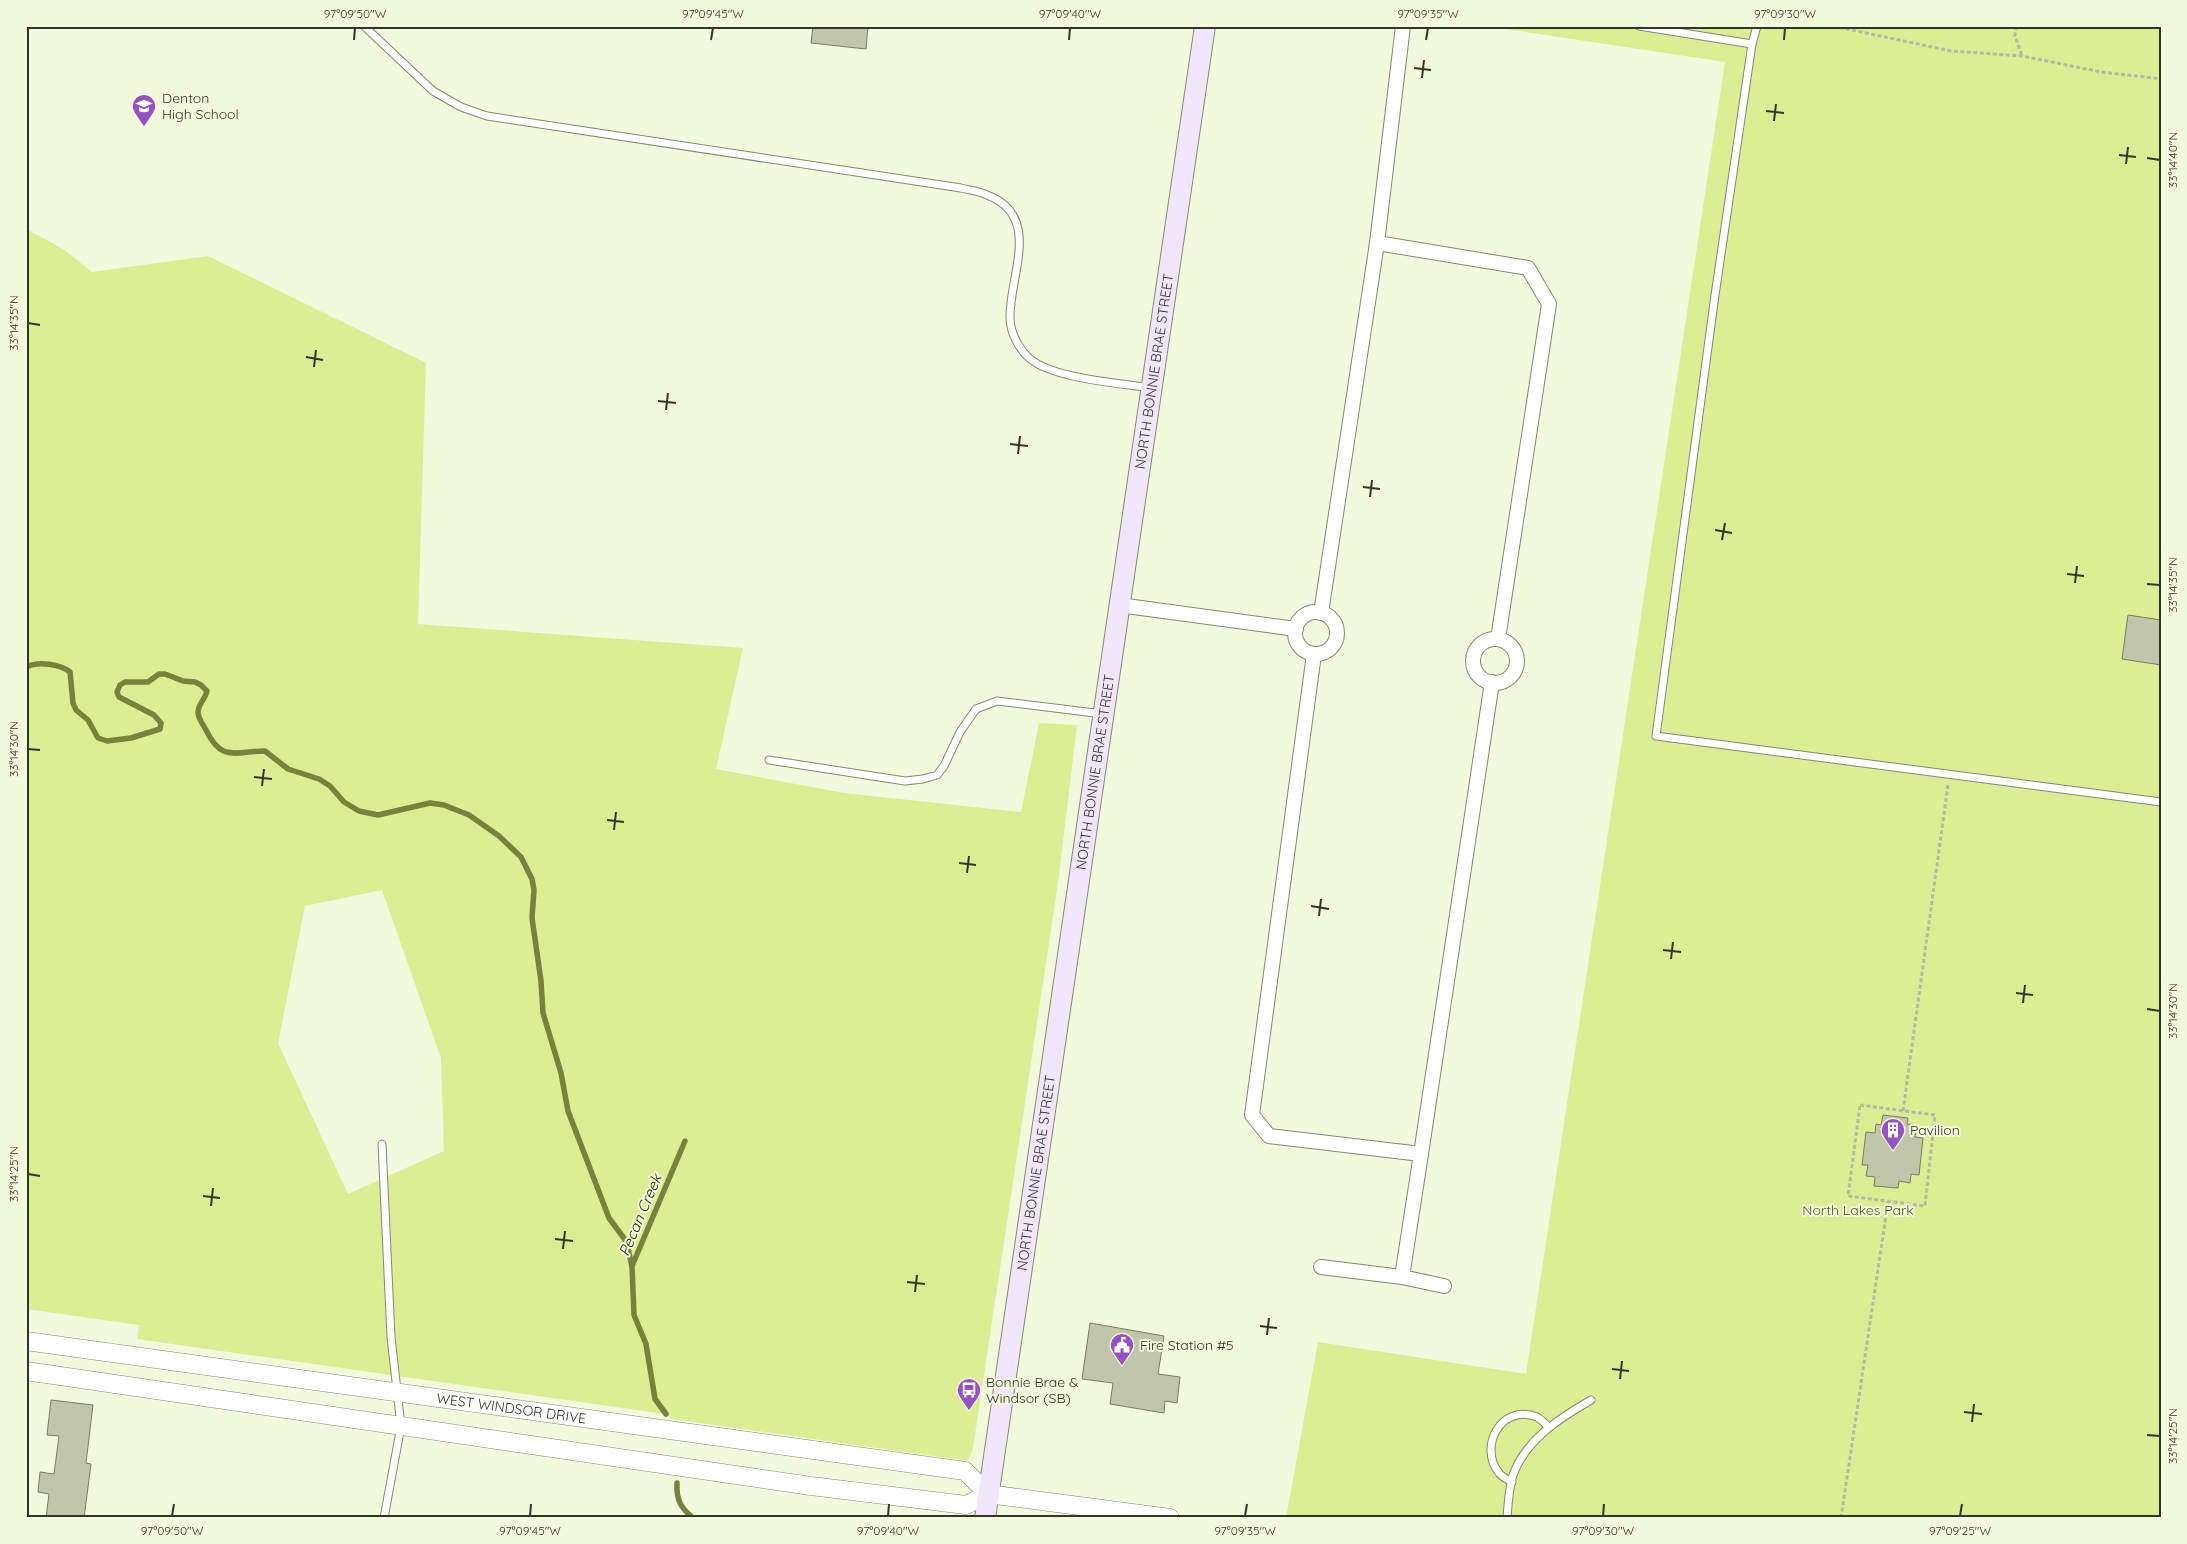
<svg xmlns="http://www.w3.org/2000/svg" width="2187" height="1544" font-family="Quicksand,sans-serif">
<rect width="100%" height="100%" fill="#f3f9dc"/>
<g fill="#dded93" fill-rule="evenodd">
<path d="M1486,26H2161V1518H1286L1318,1342L1526,1374L1725,62Z"/>
<path d="M26,229L63,249L92,272L208,256L426,363L418,624L743,648L716,769L844,793L1021,812L1039,723L1077,725L1058,883L973,1448L968,1461L672,1419L665,1414L137,1339L139,1325L26,1309ZM382,890L441,1058L444,1151L348,1194L278,1043L305,906Z"/>
</g>
<g fill="none" stroke-linecap="round" stroke-linejoin="round">
<g stroke="#78823d" stroke-width="5.5">
<path d="M26,667C38,661 60,664 70,672L73,703L76,710L88,720L98,738L107,741L131,738L160,729L161,723L154,715L119,697L117,692L120,685L125,682H148L159,674H165L183,681L195,682L201,685L207,691C205,700 198,704 198,712C198,719 203,724 206,730C222,763 235,751 265,751L288,769L319,779L330,786L344,802L359,811L378,815L430,803L444,805L469,815L499,836L521,857L532,879L534,890L532,918L541,981L543,1013L561,1073L568,1111L609,1218L626,1241L632,1266"/>
<path d="M666,1414L655,1399L646,1344L634,1315L632,1266L685,1141"/>
<path d="M677,1483C676,1500 681,1508 693,1518"/>
</g>
</g>
<g fill="#c1c6ab" stroke="#787d63">
<path d="M813,26H868L866,49L811,43Z"/>
<path d="M2128,615L2161,620V665L2122,659Z"/>
<path d="M1883,1115L1908,1118L1907,1124L1917,1125L1915,1137L1923,1138L1919,1175L1911,1174L1910,1183L1899,1181L1898,1188L1874,1186L1875,1177L1866,1176L1868,1165H1862L1866,1132L1875,1133L1876,1124L1881,1125Z"/>
<path d="M1090,1323L1164,1336L1158,1374L1180,1377L1177,1403L1165,1401L1164,1413L1110,1404L1113,1383L1082,1379Z"/>
<path d="M51,1400L93,1405L86,1463L91,1464L84,1518H46L49,1494L38,1492L40,1472L54,1474L59,1436L47,1435Z"/>
</g>
<g fill="none" stroke-linecap="round" stroke-linejoin="round">
<g stroke="#848970" stroke-width="9">
<g id="service">
<path d="M364,26L433,91L461,107L487,116L961,188C969,190 979,191 987,195C1043,216 1009,276 1010,318C1010,332 1019,349 1029,358C1053,379 1120,383 1151,388"/>
<path d="M1639,26L1752,44L1715,295L1656,736L2161,802"/>
<path d="M1752,44L1757,26"/>
<path d="M769,760L905,781L923,779L937,775L944,766L960,732L976,709L997,701L1103,714"/>
<path d="M382,1144L391,1337L401,1426L384,1518"/>
<path d="M1512,1482C1507,1479 1502,1477 1499,1473C1478,1447 1501,1403 1537,1417C1541,1419 1545,1424 1549,1427"/>
<path d="M1507,1518C1508,1504 1509,1488 1513,1475C1526,1439 1560,1418 1591,1400"/>
</g>
</g>
<g stroke="#848970" stroke-width="16">
<g id="minor">
<path d="M1377,243L1403,26"/>
<path d="M1119,605L1296,629"/>
<circle cx="1316" cy="633" r="21"/>
<path d="M1321,613L1377,243L1528,268L1549,304L1498,639"/>
<circle cx="1495" cy="661" r="22"/>
<path d="M1314,654L1252,1115L1269,1136L1421,1154L1402,1277L1444,1286"/>
<path d="M1421,1154L1492,682"/>
<path d="M1321,1267L1402,1277"/>
</g>
</g>
<g stroke="#848970" stroke-width="19">
<g id="tertiary">
<path id="s1" d="M26,1341L965,1471L988,1494"/>
<path d="M26,1371L811,1486L966,1505L988,1494L1170,1518"/>
</g>
</g>
<g stroke="#848970" stroke-width="22">
<g id="secondary">
<path id="s2" d="M985,1518L1205,26"/>
</g>
</g>
<g stroke="#b6baa3" stroke-width="3" stroke-dasharray="4 2.5" stroke-linecap="butt">
<path d="M1833,26L1951,51L2022,56L2101,72L2161,79"/>
<path d="M2016,26L2015,36L2022,56"/>
<path d="M1860,1105L1935,1115L1925,1206L1848,1196Z"/>
<path d="M1903,1111L1948,785"/>
<path d="M1841,1518L1888,1202"/>
</g>
<use href="#service" stroke="#fff" stroke-width="7"/>
<use href="#minor" stroke="#fff" stroke-width="14"/>
<use href="#tertiary" stroke="#fff" stroke-width="18"/>
<use href="#secondary" stroke="#f2e6fc" stroke-width="20"/>
</g>
<path fill="none" stroke="#33352a" stroke-width="2" d="M354,40L355,28M711,40L713,28M1069,40L1070,28M1426,40L1428,28M1784,40L1785,28M1414,68L1431,70M1422,78L1424,60M1766,111L1784,113M1774,121L1776,104M2119,155L2136,157M2147,158L2160,160M2126,164L2128,147M28,323L40,325M306,357L323,360M314,367L316,350M658,401L676,403M666,410L668,393M1010,444L1028,446M1018,454L1020,436M1363,487L1380,489M1370,497L1372,480M1715,530L1732,533M1722,540L1725,523M2067,574L2084,576M2075,583L2077,566M2147,584L2160,585M28,749L40,750M254,777L272,779M262,786L264,769M607,820L624,822M614,830L616,812M959,863L976,865M967,873L969,856M1311,906L1329,909M1319,916L1321,899M1663,950L1681,952M1671,959L1673,942M2016,993L2033,995M2023,1003L2025,985M2147,1009L2160,1011M28,1174L40,1176M203,1196L220,1198M211,1206L213,1188M555,1239L573,1241M563,1249L565,1231M907,1282L925,1284M915,1292L917,1275M1260,1326L1277,1328M1267,1335L1269,1318M1612,1369L1629,1371M1620,1379L1622,1361M1964,1412L1982,1414M1972,1422L1974,1404M2147,1435L2160,1436M172,1516L174,1504M530,1516L531,1504M888,1516L889,1504M1245,1516L1247,1504M1603,1516L1604,1504M1960,1516L1962,1504"/>
<defs>
<g id="school-pin" transform="scale(1.25)"><path d="M0 17L-7.5 6A9.5 9.5 0 1 1 7.5 6Z" fill="#9751c4" stroke="#f3f9dc"/><path d="M0-5L7-2L0 1L-7-2ZM-4 1L0 2.5L4 1V4Q0 6-4 4Z" fill="#fff"/></g>
<g id="building-pin" transform="scale(1.25)"><path d="M0 17L-7.5 6A9.5 9.5 0 1 1 7.5 6Z" fill="#9751c4" stroke="#f3f9dc"/><path d="M-4-6H4V6H1V3H-1V6H-4ZM-2.5-4.3h1.7v1.8h-1.7ZM.8-4.3h1.7v1.8H.8ZM-2.5-1h1.7V.8h-1.7ZM.8-1h1.7V.8H.8Z" fill="#fff"/></g>
<g id="civic-pin" transform="scale(1.25)"><path d="M0 17L-7.5 6A9.5 9.5 0 1 1 7.5 6Z" fill="#9751c4" stroke="#f3f9dc"/><path d="M-.6-6.5H3V-4.5H.6V-3L4-1V1h2V6H-6V1h2V-1L-.6-3ZM-1.2 2.5V6h2.4V2.5Z" fill="#fff"/></g>
<g id="bus-pin" transform="scale(1.25)"><path d="M0 17L-7.5 6A9.5 9.5 0 1 1 7.5 6Z" fill="#9751c4" stroke="#f3f9dc"/><path d="M-5-6H5V4H4V6H2V4H-2V6H-4V4H-5ZM-3.5-4V0h7V-4ZM-3.5 1.2v1.5H-2V1.2ZM2 1.2v1.5H3.5V1.2Z" fill="#fff"/></g>
</defs>
<g fill-rule="evenodd">
<use href="#school-pin" x="144" y="106"/>
<use href="#building-pin" x="1893" y="1130"/>
<use href="#civic-pin" x="1122" y="1345"/>
<use href="#bus-pin" x="969" y="1390"/>
</g>
<g text-anchor="middle" dominant-baseline="central" stroke-width="4" stroke-linejoin="round" paint-order="stroke">
<g font-size="14" fill="#33352a" stroke="#f3f9dc" text-anchor="start">
<text x="162" y="98">Denton<tspan x="162" dy="16">High School</tspan></text>
<text x="1910" y="1130">Pavilion</text>
<text x="1140" y="1345">Fire Station #5</text>
<text x="986" y="1382">Bonnie Brae &amp;<tspan x="986" dy="16">Windsor (SB)</tspan></text>
</g>
<g font-size="14" fill="#33352a" stroke="#f3f9dc">
<text stroke="none"><textPath href="#s2" startOffset="1159">NORTH BONNIE BRAE STREET</textPath></text>
<text stroke="none"><textPath href="#s2" startOffset="754">NORTH BONNIE BRAE STREET</textPath></text>
<text stroke="none"><textPath href="#s2" startOffset="349">NORTH BONNIE BRAE STREET</textPath></text>
<text stroke="none"><textPath href="#s1" startOffset="490">WEST WINDSOR DRIVE</textPath></text>
</g>
<g font-size="14" fill="#515a16" stroke="#f3f9dc">
<text x="1858" y="1210">North Lakes Park</text>
</g>
<g font-size="15" font-style="italic" fill="#282e05" stroke="#f3f9dc">
<text transform="translate(640 1215) rotate(-67)">Pecan Creek</text>
</g>
</g>
<rect width="2187" height="1544" fill="none" stroke="#f3f9dc" stroke-width="55"/>
<rect x="28" y="28" width="2132" height="1488" fill="none" stroke="#33352a" stroke-width="2"/>
<g font-size="12" text-anchor="middle" fill="#33352a">
<text x="355" y="18">97°09'50"W</text>
<text x="713" y="18">97°09'45"W</text>
<text x="1070" y="18">97°09'40"W</text>
<text x="1428" y="18">97°09'35"W</text>
<text x="1785" y="18">97°09'30"W</text>
<text transform="translate(2173 160) rotate(-90)" y="4">33°14'40"N</text>
<text transform="translate(14 323) rotate(-90)" y="4">33°14'35"N</text>
<text transform="translate(2173 585) rotate(-90)" y="4">33°14'35"N</text>
<text transform="translate(14 749) rotate(-90)" y="4">33°14'30"N</text>
<text transform="translate(2173 1011) rotate(-90)" y="4">33°14'30"N</text>
<text transform="translate(14 1174) rotate(-90)" y="4">33°14'25"N</text>
<text transform="translate(2173 1436) rotate(-90)" y="4">33°14'25"N</text>
<text x="172" y="1535">97°09'50"W</text>
<text x="530" y="1535">97°09'45"W</text>
<text x="888" y="1535">97°09'40"W</text>
<text x="1245" y="1535">97°09'35"W</text>
<text x="1603" y="1535">97°09'30"W</text>
<text x="1960" y="1535">97°09'25"W</text>
</g>
</svg>
